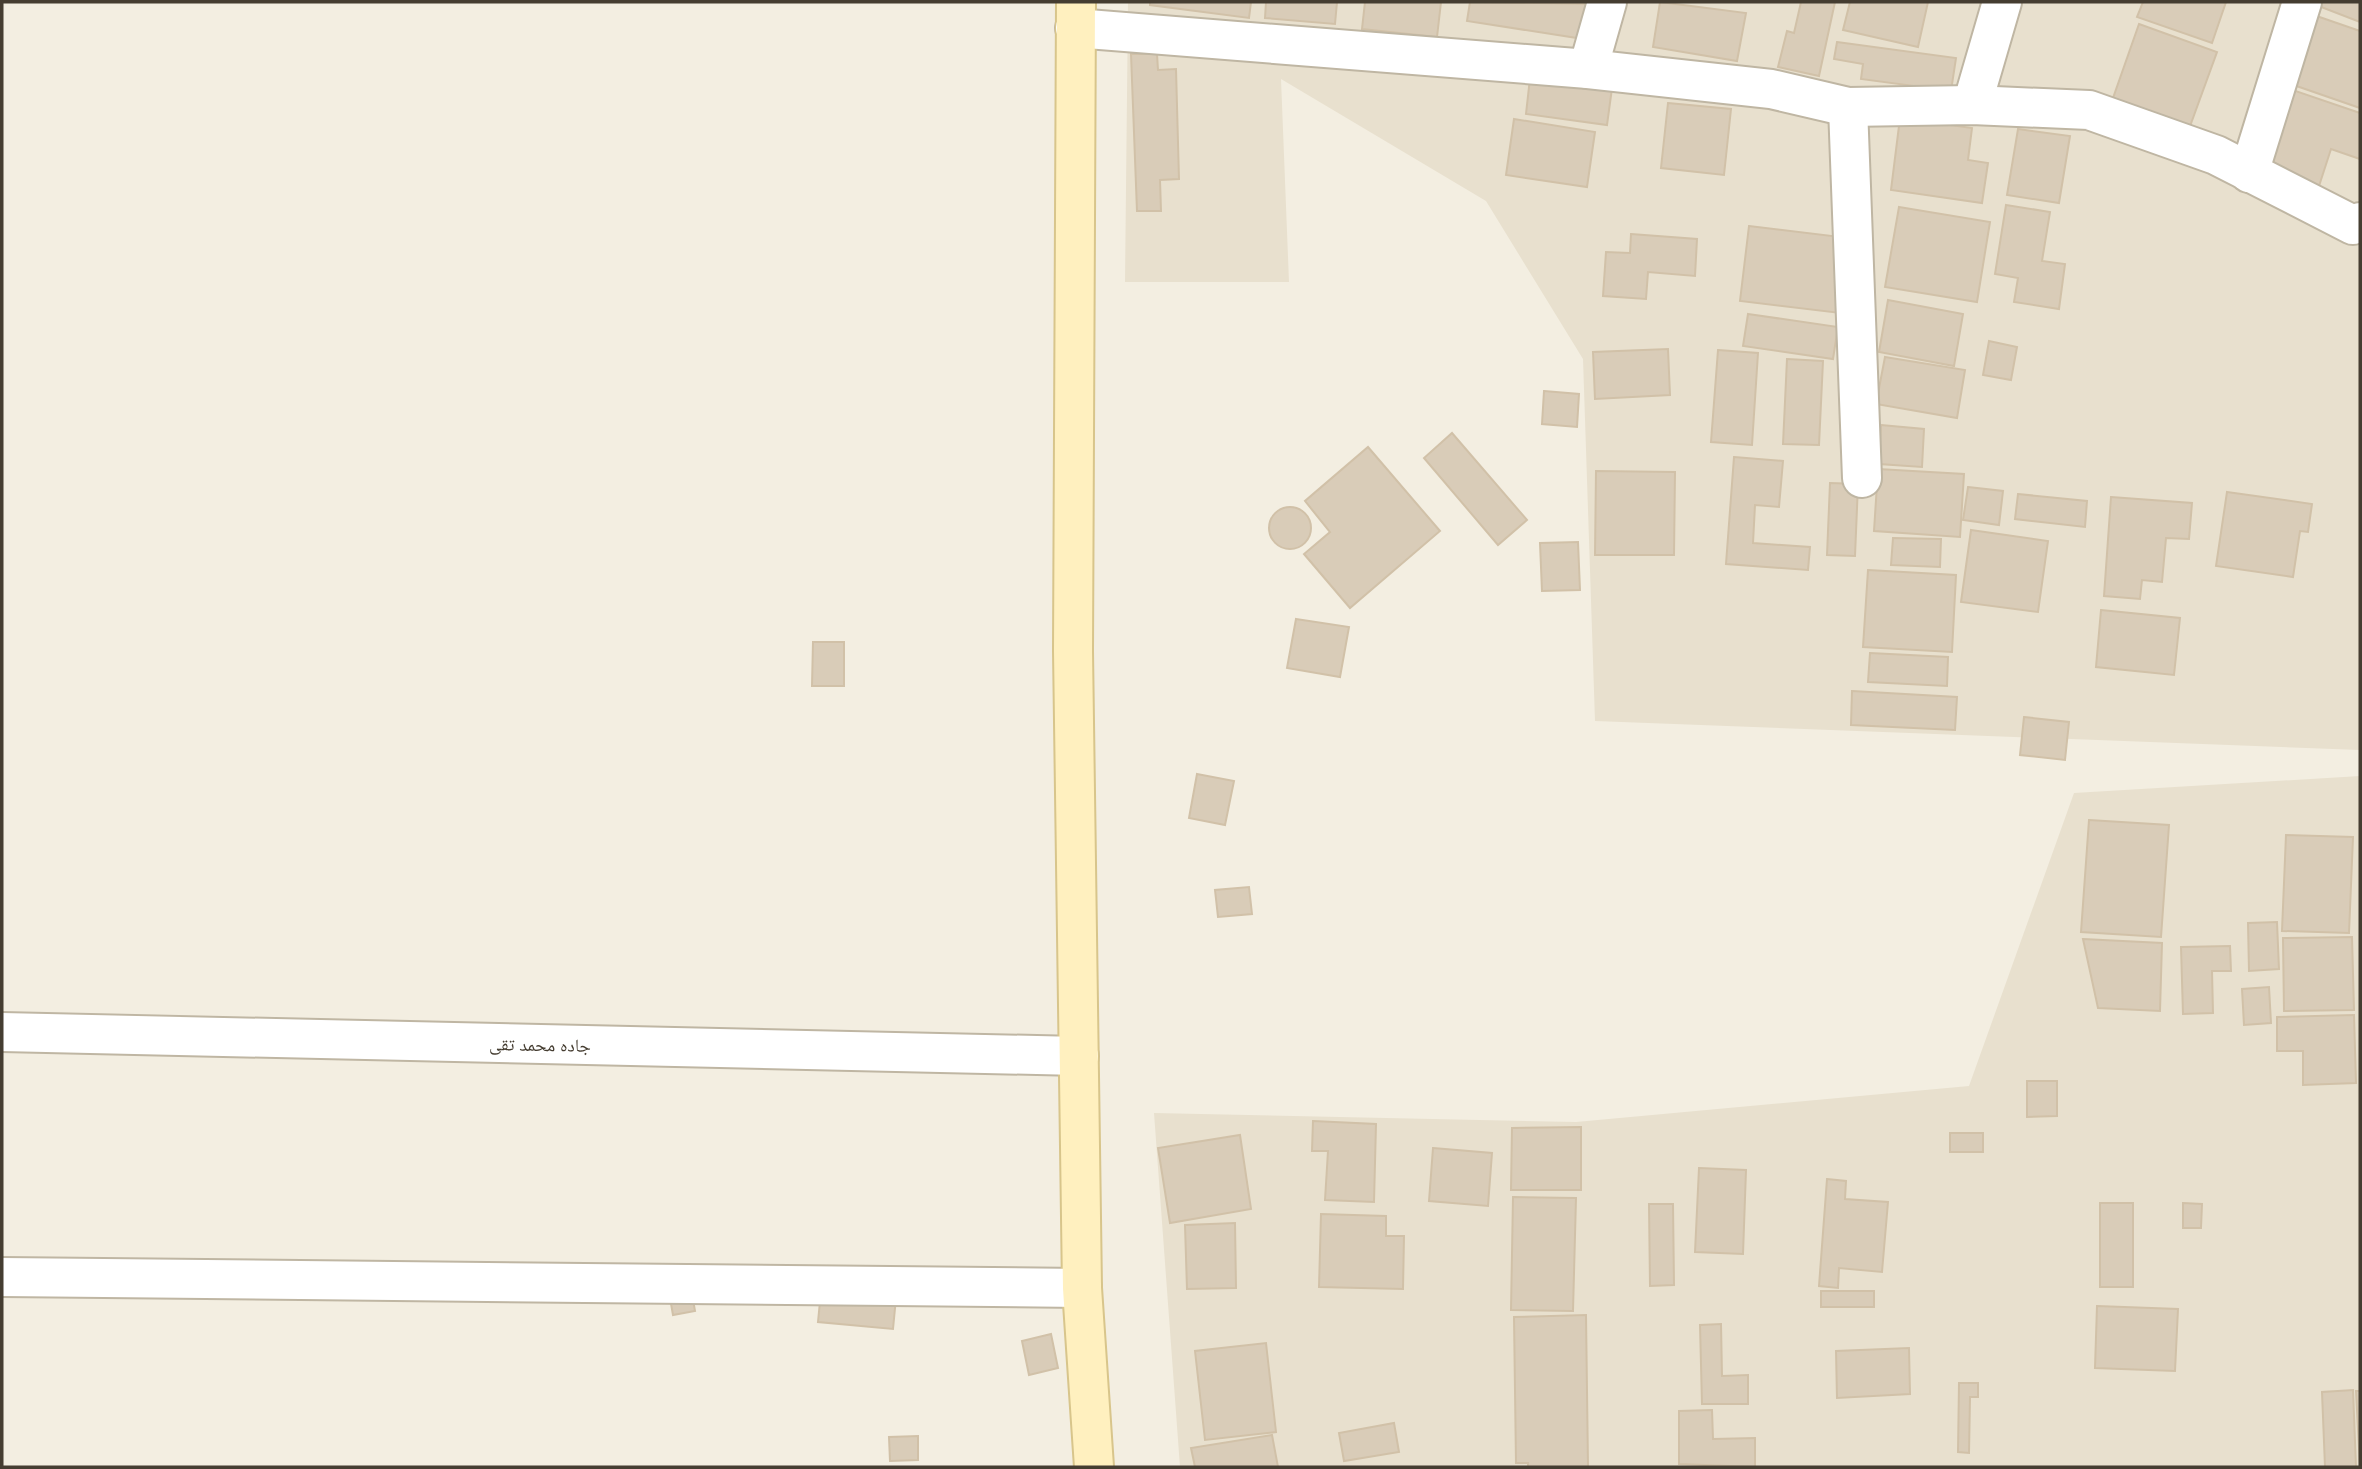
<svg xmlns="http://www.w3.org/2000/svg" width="2362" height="1469" font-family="Lato,'Noto Naskh Arabic',sans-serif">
<rect width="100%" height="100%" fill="#f3eee1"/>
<g fill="#e8e0ce">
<path d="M1128,2H2360V750L1595,721L1583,359L1486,201L1281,79L1289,282H1125Z"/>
<path d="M2360,776V1467H1180L1154,1113L1576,1122L1969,1086L2074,793Z"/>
</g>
<g fill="#d9ccb8" stroke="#d1c1a8" stroke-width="2">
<path d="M1150,2H1251L1249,18L1150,5Z"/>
<path d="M1266,2H1337L1335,24L1265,18Z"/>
<path d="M1365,2H1441L1437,37L1362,29Z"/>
<path d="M1470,2L1596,4L1590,40L1467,21Z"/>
<path d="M1660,2L1746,13L1737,61L1653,47Z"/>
<path d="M1801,2H1835L1819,76L1778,67L1787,31L1794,33Z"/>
<path d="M1850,2H1928L1918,47L1843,30Z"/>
<path d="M2143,2H2226L2212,43L2137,17Z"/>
<path d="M2318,2H2360V22L2316,5Z"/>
<path d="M2305,12L2360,31V108L2282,81Z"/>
<path d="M2139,24L2217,52L2189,129L2112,101Z"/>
<path d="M1837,42L1956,58L1951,91L1861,79L1863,64L1834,59Z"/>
<path d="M1131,54H1157L1158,70L1176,69L1179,179L1160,180L1161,211H1137Z"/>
<path d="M1530,78L1612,88L1607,125L1526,114Z"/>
<path d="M2281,86L2360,113V159L2331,149L2319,186L2255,165Z"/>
<path d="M1668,103L1731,109L1724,175L1661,168Z"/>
<path d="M1900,118L1972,128L1968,160L1988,163L1982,203L1891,190Z"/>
<path d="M1514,119L1595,132L1587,187L1506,175Z"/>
<path d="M2018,129L2070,136L2059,203L2007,195Z"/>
<path d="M2006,205L2050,212L2042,261L2065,264L2059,309L2014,302L2018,278L1995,274Z"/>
<path d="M1899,207L1990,222L1977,302L1885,287Z"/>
<path d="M1749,226L1849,238L1840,313L1740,301Z"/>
<path d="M1631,234L1697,239L1695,276L1648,272L1646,299L1603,296L1606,252L1630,253Z"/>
<path d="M1888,300L1963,314L1954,366L1879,352Z"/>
<path d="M1748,314L1838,327L1833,359L1743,346Z"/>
<path d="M1989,341L2017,347L2011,380L1983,375Z"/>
<path d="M1668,349L1670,395L1595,399L1593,352Z"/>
<path d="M1718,350L1758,353L1752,445L1711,442Z"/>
<path d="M1885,357L1965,370L1957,418L1876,404Z"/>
<path d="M1787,359L1823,361L1819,445L1783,444Z"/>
<path d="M1544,391L1579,394L1577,427L1542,424Z"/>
<path d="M1881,425L1924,429L1922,467L1879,464Z"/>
<path d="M1452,433L1527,520L1498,545L1424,458Z"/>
<path d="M1368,447L1440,531L1350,608L1304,554L1330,532L1305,501Z"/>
<path d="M1734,457L1783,461L1779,507L1755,505L1753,543L1810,547L1808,570L1726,564Z"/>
<path d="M1878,469L1964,474L1960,537L1874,531Z"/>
<path d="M1596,471L1675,472L1674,555H1595Z"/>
<path d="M1830,483L1858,484L1855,556L1827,555Z"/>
<path d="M1968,487L2003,491L1999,525L1963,520Z"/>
<path d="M2227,492L2312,504L2308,532L2300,531L2293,577L2216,566Z"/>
<path d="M2018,494L2087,501L2085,527L2015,519Z"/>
<path d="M2111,497L2192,503L2189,539L2166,538L2162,582L2142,580L2140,599L2104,596Z"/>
<circle cx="1290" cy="528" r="21"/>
<path d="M1971,530L2048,541L2038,612L1961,602Z"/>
<path d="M1893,538L1941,539L1940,567L1891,565Z"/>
<path d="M1578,542L1580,590L1542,591L1540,543Z"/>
<path d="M1868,570L1956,575L1952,652L1863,647Z"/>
<path d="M2101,610L2180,618L2174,675L2096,667Z"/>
<path d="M1296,619L1349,627L1340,677L1287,668Z"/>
<path d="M813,642H844V686H812Z"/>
<path d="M1870,653L1948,657L1947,686L1868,682Z"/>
<path d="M1852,691L1957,697L1955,730L1851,725Z"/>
<path d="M2024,717L2069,722L2065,760L2020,755Z"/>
<path d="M1197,774L1234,781L1225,825L1189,818Z"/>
<path d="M2089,820L2169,825L2161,937L2081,932Z"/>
<path d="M2286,835L2353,837L2349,933L2282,931Z"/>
<path d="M1249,887L1252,914L1218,917L1215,890Z"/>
<path d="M2277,922L2279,969L2249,971L2248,923Z"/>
<path d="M2352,937L2354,1010L2284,1011L2283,938Z"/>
<path d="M2083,939L2162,943L2160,1011L2098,1008Z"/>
<path d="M2230,946L2231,971H2212L2213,1013L2183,1014L2181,947Z"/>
<path d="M2269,987L2271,1023L2244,1025L2242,989Z"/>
<path d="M2354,1015L2356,1083L2303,1085V1051H2277V1017Z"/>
<path d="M2027,1081H2057V1116L2027,1117Z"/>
<path d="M1313,1121L1376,1124L1374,1202L1325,1200L1328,1151H1312Z"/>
<path d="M1581,1127V1190H1511L1512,1128Z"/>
<rect x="1950" y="1133" width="33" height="19"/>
<path d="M1240,1135L1251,1209L1170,1223L1158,1148Z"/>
<path d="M1433,1148L1492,1153L1488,1206L1429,1201Z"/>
<path d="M1699,1168L1746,1170L1743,1254L1695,1252Z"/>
<path d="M1827,1179L1846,1181L1845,1199L1888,1202L1882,1272L1839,1268L1838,1288L1819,1286Z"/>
<path d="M1513,1197L1576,1198L1573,1311L1511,1310Z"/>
<rect x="2100" y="1203" width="33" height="84"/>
<path d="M2183,1203L2202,1204L2201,1228H2183Z"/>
<path d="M1649,1204H1673L1674,1285L1650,1286Z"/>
<path d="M1321,1214L1386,1216V1236H1404L1403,1289L1319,1287Z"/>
<path d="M1235,1223L1236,1288L1187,1289L1185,1225Z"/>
<path d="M691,1288L695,1311L673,1315L669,1292Z"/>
<path d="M821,1291L896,1298L893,1329L818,1322Z"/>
<rect x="1821" y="1291" width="53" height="16"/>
<path d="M2097,1306L2178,1309L2175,1371L2095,1368Z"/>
<path d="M1586,1315L1588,1467H1528V1463H1516L1514,1317Z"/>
<path d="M1721,1324L1722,1376L1748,1375V1404H1702L1700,1325Z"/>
<path d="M1051,1334L1058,1368L1029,1375L1022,1341Z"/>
<path d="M1266,1343L1276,1432L1205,1440L1195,1351Z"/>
<path d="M1909,1348L1910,1394L1837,1398L1836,1351Z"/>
<path d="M1959,1383H1978V1397H1970L1969,1453L1958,1452Z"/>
<path d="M2353,1390L2356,1467H2325L2322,1392Z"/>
<path d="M2356,1391H2360V1467Z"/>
<path d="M1712,1410L1713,1439L1755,1438V1467L1679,1464V1411Z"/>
<path d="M1394,1423L1399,1452L1344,1461L1339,1433Z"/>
<path d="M1272,1435L1278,1467H1195L1191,1448Z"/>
<path d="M918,1436V1460L890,1461L889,1437Z"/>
</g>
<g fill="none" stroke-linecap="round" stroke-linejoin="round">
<g stroke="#bfb6a3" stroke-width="42">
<g id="street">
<path d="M1075,28L1588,69L1771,89L1848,107L1972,105L2089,110L2216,155L2353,225L2360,222"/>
<path d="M1588,69L1607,2"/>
<path d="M1972,105L2002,2"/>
<path d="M1848,107L1862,478"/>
<path d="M2249,173L2302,2"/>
<path d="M2,1032L1079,1056"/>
<path d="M2,1277L1082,1288"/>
</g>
</g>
<g stroke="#d8c58b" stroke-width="42">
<path id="secondary" d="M1076,2L1073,651L1082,1288L1094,1467"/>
</g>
<use href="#street" stroke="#fff" stroke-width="38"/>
<use href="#secondary" stroke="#fff0bf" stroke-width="38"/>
</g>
<g text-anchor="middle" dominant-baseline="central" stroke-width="5" stroke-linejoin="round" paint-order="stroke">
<g font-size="18" fill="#453d31" stroke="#fff">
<text transform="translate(540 1044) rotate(1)">جاده محمد تقی</text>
</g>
</g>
<rect width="2362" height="1469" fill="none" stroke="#453d31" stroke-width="7"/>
</svg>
